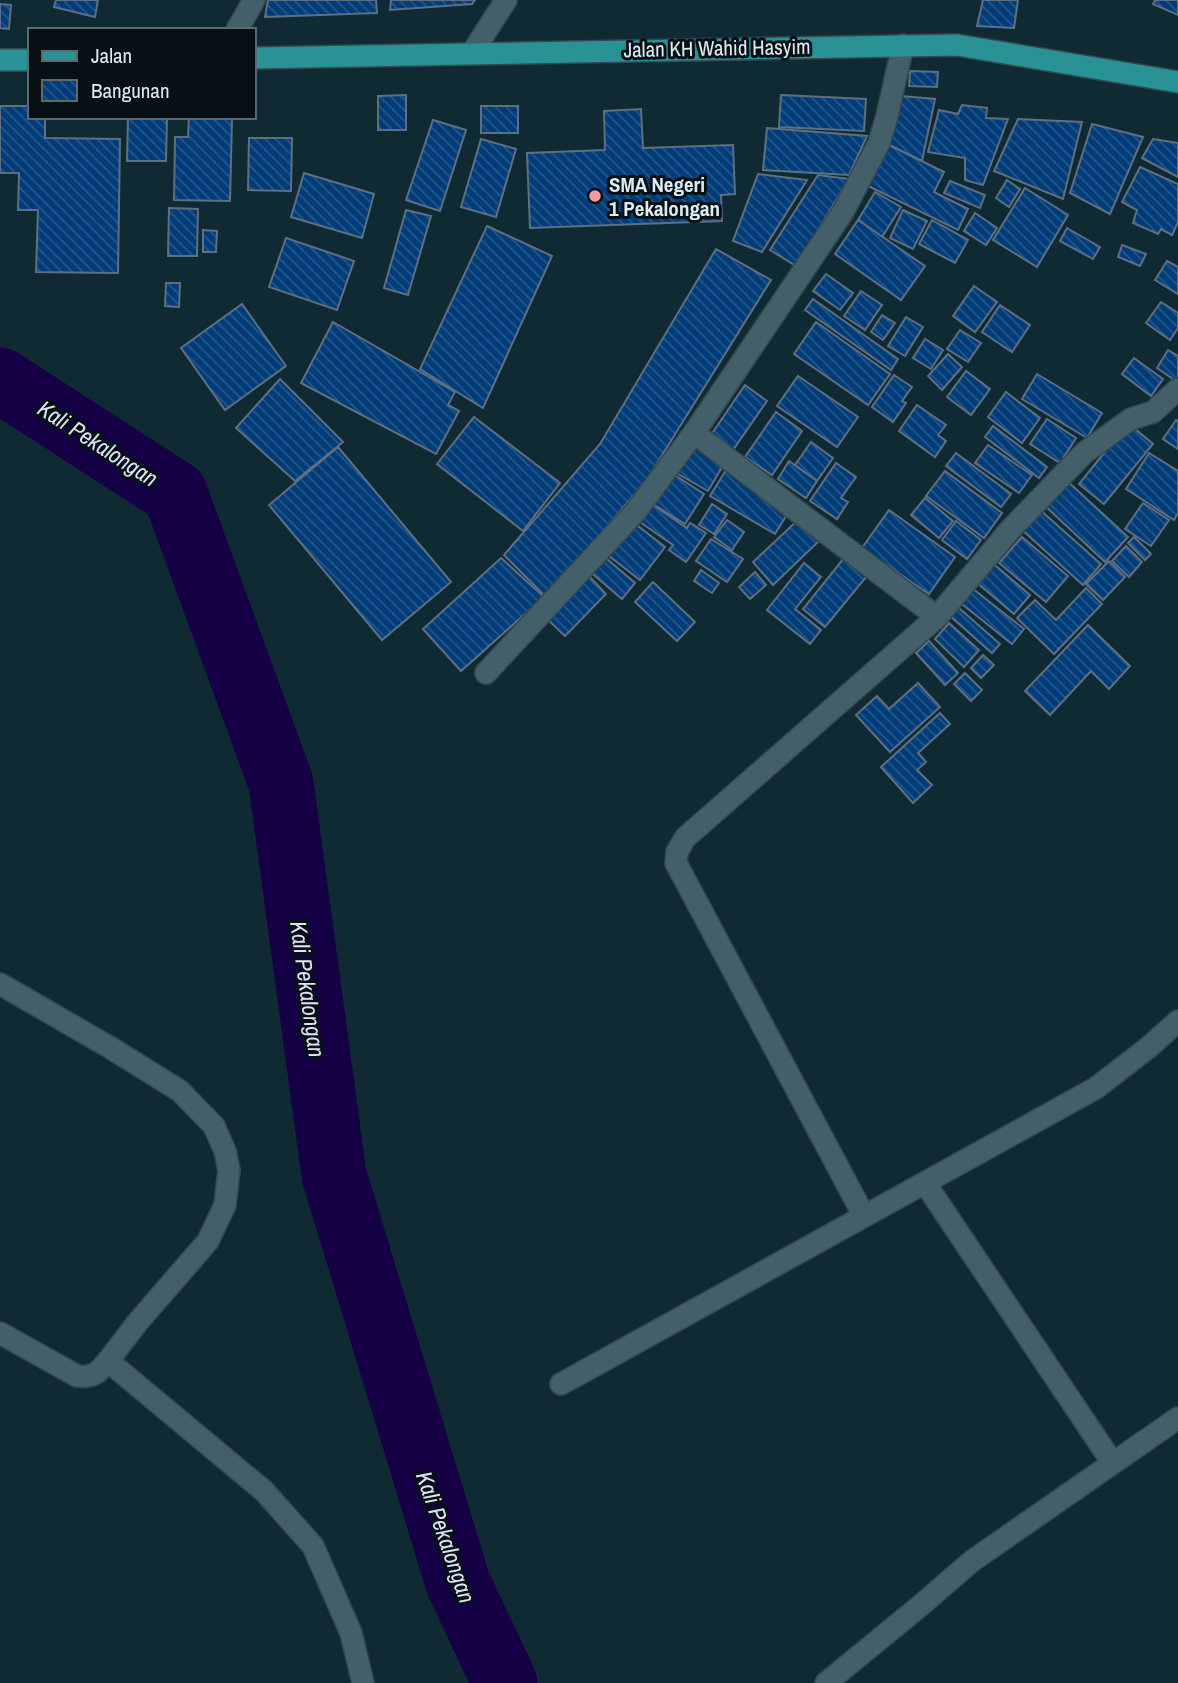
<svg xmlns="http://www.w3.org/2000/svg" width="1178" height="1683" font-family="'Archivo Narrow',sans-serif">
<defs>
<pattern id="building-back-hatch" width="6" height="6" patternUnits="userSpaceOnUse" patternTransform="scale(1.75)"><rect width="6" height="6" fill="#003c78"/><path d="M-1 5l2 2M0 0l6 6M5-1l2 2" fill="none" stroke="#25588c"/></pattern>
</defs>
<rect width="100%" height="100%" fill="#102a34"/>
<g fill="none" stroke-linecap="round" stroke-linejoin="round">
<path stroke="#150046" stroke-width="65" d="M0,380L175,493L281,783L334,1175L458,1583L505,1683"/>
</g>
<g fill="url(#building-back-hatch)" stroke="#5f6f83" stroke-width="2">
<path d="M56,0H98L95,17L54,7Z"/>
<path d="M268,0H376L377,13L265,17Z"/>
<path d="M391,0H475L472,4L390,10Z"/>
<path d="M983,0H1018L1014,28L977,26Z"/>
<path d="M1155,0H1178V15L1153,4Z"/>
<path d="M0,4L11,5L9,29L0,28Z"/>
<path d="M910,71L938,72L937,87L909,86Z"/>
<path d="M406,95V130H378V96Z"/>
<path d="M781,95L866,99L864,131L779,127Z"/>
<path d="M901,96L935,99L922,161L887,144Z"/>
<path d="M962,105L987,108L986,118L1008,119L983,185L965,180V158L928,152L939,110L958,114Z"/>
<path d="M0,106H30V117H45V138L120,139L118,273L36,272L38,210H18L19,173H0Z"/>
<rect x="481" y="106" width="37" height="27"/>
<path d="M641,109L643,148L733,145L735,194L721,195L722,221L530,228L527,153L605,150L604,111Z"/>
<path d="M128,117H167L166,161H127Z"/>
<path d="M189,117L232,118L230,201L174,200L175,137H188Z"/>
<path d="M1018,119L1082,122L1063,199L994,171Z"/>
<path d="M433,120L466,130L440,211L406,200Z"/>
<path d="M1092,124L1143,137L1110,214L1070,193Z"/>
<path d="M767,128L867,136L849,175L763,170Z"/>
<path d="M249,138H292L291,191L248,190Z"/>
<path d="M481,139L516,149L496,217L461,207Z"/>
<path d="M1153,139L1178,143V177L1142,158Z"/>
<path d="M887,144L944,172L934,192L968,209L958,230L866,185Z"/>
<path d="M1140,167L1178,184V222L1172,235L1161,229L1158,234L1133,223L1137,210L1122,202Z"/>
<path d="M304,173L374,194L362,238L291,217Z"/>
<path d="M758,174L807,180L762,252L733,241Z"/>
<path d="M818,175L849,179L796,266L770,250Z"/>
<path d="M1007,180L1020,189L1009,207L996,198Z"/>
<path d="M950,181L985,195L980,208L944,193Z"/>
<path d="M1025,188L1068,215L1037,267L993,240Z"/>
<path d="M875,192L901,207L882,237L858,220Z"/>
<path d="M169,208L198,209L197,256H168Z"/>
<path d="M406,210L431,216L408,295L384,288Z"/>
<path d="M903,210L927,221L913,249L890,238Z"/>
<path d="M975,213L997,228L986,245L964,231Z"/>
<path d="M858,220L925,266L901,300L835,254Z"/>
<path d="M932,220L968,240L955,263L919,244Z"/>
<path d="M487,226L552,256L483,408L420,369Z"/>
<path d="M1067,228L1100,247L1093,259L1060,241Z"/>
<path d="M203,230L217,231L216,252H203Z"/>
<path d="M286,238L354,261L337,310L269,287Z"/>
<path d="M1122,245L1146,254L1140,266L1118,257Z"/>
<path d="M716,249L771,280L646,481L546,597L504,555L600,444Z"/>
<path d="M1167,261L1178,267V294L1155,280Z"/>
<path d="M826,274L853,293L840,310L813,291Z"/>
<path d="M166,283H180L179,307L165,306Z"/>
<path d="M974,286L997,302L975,332L953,316Z"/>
<path d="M861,291L882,305L865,330L844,316Z"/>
<path d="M813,299L898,359L891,370L805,310Z"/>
<path d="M1161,302L1178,313V328L1170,340L1146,323Z"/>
<path d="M242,304L286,366L225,410L181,348Z"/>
<path d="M1000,305L1030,325L1012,352L982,332Z"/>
<path d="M882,315L895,323L883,340L871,332Z"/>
<path d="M906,317L923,327L905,356L888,346Z"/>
<path d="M333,322L455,392L448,405L459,411L436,454L301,383Z"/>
<path d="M816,322L890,374L868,405L794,354Z"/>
<path d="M960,330L981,343L968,362L947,349Z"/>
<path d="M925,339L943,350L931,369L913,358Z"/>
<path d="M1168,350L1178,356V377L1176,381L1157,368Z"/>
<path d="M948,354L962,367L942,390L928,376Z"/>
<path d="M1134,358L1163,379L1151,396L1122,374Z"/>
<path d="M966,371L990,389L971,415L947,397Z"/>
<path d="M1037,374L1102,413L1087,438L1022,399Z"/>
<path d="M894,375L912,387L902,401L906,403L893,422L872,407Z"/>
<path d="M798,376L858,417L837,447L777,406Z"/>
<path d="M280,379L343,442L295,481L236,428Z"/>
<path d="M745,385L767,401L733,450L711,435Z"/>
<path d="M1006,392L1040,418L1022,443L988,417Z"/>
<path d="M917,405L946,425L938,435L946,441L935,457L899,431Z"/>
<path d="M776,412L802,431L772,475L745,457Z"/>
<path d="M474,417L560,483L523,531L437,464Z"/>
<path d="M1047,419L1076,438L1060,463L1030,444Z"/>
<path d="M1176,420L1178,421V449L1163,439Z"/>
<path d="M1128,423L1153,444L1104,504L1079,484Z"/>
<path d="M993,426L1047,467L1039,478L985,437Z"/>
<path d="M689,441L725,462L708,491L671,470Z"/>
<path d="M811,442L833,458L817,481L795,465Z"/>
<path d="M988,445L1032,475L1019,493L975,463Z"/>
<path d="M338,447L451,582L382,640L269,505Z"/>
<path d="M956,453L1011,494L1001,507L946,466Z"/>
<path d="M1149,453L1178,471V513L1174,520L1126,489Z"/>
<path d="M789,461L817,481L806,498L778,479Z"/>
<path d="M836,463L856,477L841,498L848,502L837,519L810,501Z"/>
<path d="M726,470L791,508L775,534L710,496Z"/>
<path d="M945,471L1002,513L984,538L926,496Z"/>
<path d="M670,472L704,494L685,524L651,503Z"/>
<path d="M1065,479L1128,537L1105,562L1042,503Z"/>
<path d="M925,498L953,521L939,538L911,515Z"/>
<path d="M646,500L687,528L690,523L706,533L686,562L669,550L673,545L634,518Z"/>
<path d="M1143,503L1169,520L1151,546L1125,529Z"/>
<path d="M712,504L727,514L714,534L699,525Z"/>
<path d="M1039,509L1101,564L1083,585L1021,529Z"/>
<path d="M889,510L955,557L929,594L862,548Z"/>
<path d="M629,519L665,547L640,580L604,552Z"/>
<path d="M799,519L819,541L773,585L753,562Z"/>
<path d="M727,520L744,532L732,550L714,537Z"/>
<path d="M956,521L981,540L967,559L942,540Z"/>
<path d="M1022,537L1068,576L1046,602L999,563Z"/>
<path d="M1134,537L1151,554L1145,560L1128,543Z"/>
<path d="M711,539L743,559L727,582L696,561Z"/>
<path d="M1126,546L1142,562L1129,577L1112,561Z"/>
<path d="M600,553L635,583L622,599L587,569Z"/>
<path d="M501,558L544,597L461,671L423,629Z"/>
<path d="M844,558L867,576L825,627L803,609Z"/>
<path d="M990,561L1030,595L1014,614L975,581Z"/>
<path d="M1109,561L1125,577L1103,600L1086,584Z"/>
<path d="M804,563L821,577L795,609L821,630L810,644L767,610Z"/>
<path d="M701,570L719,583L712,593L694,581Z"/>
<path d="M585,572L606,594L565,636L543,615Z"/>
<path d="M755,572L766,585L750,599L739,587Z"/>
<path d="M653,582L695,622L677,641L635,602Z"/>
<path d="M968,585L1024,629L1012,644L957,600Z"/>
<path d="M1086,588L1102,604L1054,654L1017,618L1035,600L1056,620Z"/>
<path d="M959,608L1000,644L992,653L951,617Z"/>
<path d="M949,623L979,650L964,667L935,639Z"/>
<path d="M1088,625L1130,666L1109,689L1091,671L1050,715L1025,691Z"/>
<path d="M929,641L958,673L945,685L916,653Z"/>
<path d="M983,655L994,665L981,678L971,668Z"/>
<path d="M965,673L982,690L971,701L954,684Z"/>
<path d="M918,683L940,707L890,752L856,715L877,696L889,709Z"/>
<path d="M940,713L950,724L918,753L926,762L917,770L932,785L913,803L881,767Z"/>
</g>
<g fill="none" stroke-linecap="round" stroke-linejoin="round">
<g stroke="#35474f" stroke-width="24">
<g id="minor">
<path d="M237,30L254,0"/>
<path d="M472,53L506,0"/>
<path d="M694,433L937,617"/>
<path d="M486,673L636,511L694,433L843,212L879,143L887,116L903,45"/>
<path d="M0,984L111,1048L180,1091L214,1126L225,1151L229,1170L225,1205L208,1241L137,1323L108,1361L264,1491L313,1546L351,1633L363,1683"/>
<path d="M925,1183L1112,1462"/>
<path d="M864,1216L676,863L677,852L685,838L937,617L1010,530L1084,453L1131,419L1153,412L1178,389"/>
<path d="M0,1333L77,1376C93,1378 98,1373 108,1361"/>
<path d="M561,1384L1096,1088L1149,1047L1178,1021"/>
<path d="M826,1683L920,1606L972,1561L1178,1418"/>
</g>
</g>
<g stroke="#35474f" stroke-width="24">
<g id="major">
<path d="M254,58L957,45L1178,82"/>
<path d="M0,60H30"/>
</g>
</g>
<use href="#minor" stroke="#435f69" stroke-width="21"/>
<use href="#major" stroke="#299295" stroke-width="21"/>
</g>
<circle fill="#f49aa0" stroke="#071115" stroke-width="2.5" cx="595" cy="196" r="7"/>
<g text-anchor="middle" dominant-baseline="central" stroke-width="6" stroke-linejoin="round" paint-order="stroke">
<g font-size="21" fill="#ddecf3" stroke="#071115">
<text transform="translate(717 48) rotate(-1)">Jalan KH Wahid Hasyim</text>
</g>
<g font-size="21" font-weight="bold" fill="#ddecf3" stroke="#071115" text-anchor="start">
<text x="609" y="184">SMA Negeri<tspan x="609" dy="24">1 Pekalongan</tspan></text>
</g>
<g font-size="23" font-style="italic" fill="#dfe0f5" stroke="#071115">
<text transform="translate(98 443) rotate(33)">Kali Pekalongan</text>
<text transform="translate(308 989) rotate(82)">Kali Pekalongan</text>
<text transform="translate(446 1537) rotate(71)">Kali Pekalongan</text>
</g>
</g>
<rect x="28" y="28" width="228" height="91" fill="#071115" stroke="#5d696e" stroke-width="2"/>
<rect x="42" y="51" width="35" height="10" fill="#299295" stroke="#5d696e" stroke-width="2"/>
<text x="91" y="63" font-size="21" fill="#ddecf3">Jalan</text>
<rect x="42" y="80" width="35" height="21" fill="url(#building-back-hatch)" stroke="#5d696e" stroke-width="2"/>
<text x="91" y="98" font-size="21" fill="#ddecf3">Bangunan</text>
</svg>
